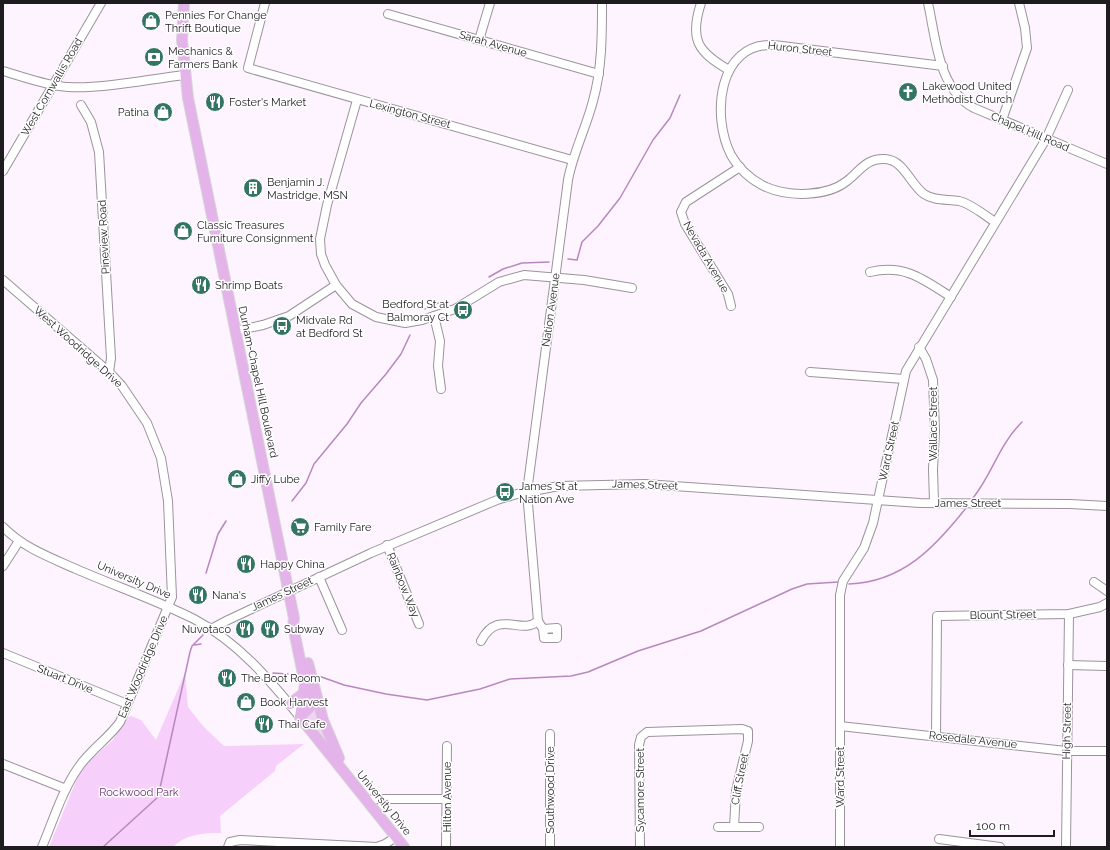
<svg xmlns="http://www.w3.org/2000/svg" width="1110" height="850" font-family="Raleway,sans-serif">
<rect width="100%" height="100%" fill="#fef4ff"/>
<g fill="#f6d0fa">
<path d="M185,673L188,707L203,726L224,746L304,744L276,766L275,771L220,816L221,833C203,833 186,834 173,847H49L79,774L90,760L112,741L128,717L131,716L141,720L156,740Z"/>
<path d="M316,702L329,744L307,716Z"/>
</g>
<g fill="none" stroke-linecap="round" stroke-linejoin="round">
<g stroke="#b987bf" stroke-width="1.5">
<path d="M568,259L577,260L582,242L598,226L620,198L653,140L670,118L680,95"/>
<path d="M489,277L503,269L522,263L549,262"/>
<path d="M425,309L432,304L448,302"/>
<path d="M973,498C993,473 998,446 1022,422"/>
<path d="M292,501L306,483L314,464L347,424L361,403L386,374L401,354L410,335"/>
<path d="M206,573L218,534L226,521"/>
<path d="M849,584C903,582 935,547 966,508"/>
<path d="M194,645L201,644"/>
<path d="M273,673L288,674"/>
<path d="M316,675L344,685L386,694L427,700L480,689L510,679L571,676L588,672L638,651L701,631L792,589L807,584L838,582"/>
<path d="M103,847L158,797L190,652L192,646L203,635"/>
</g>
<g stroke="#9b939c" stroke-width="10">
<g id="minor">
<path d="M265,3L248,68L572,160"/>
<path d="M701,3C689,40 698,52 729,70"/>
<path d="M928,3C936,39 938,89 974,108L1107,164"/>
<path d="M388,14L599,74"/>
<path d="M479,40L490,3"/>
<path d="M943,66L774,45C718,42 711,116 731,155C739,169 751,180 766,187C789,197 827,197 847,181C860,171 866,158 885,159C904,160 910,184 924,194C934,201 947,199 959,201C972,204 984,215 995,222"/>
<path d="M3,71C24,77 47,86 68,87C104,89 149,79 185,75"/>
<path d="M357,100L327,205L320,239L321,254L325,265L336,285L352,304L376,317L405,323L422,320L455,309L499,282L524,275L584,280L632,288"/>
<path d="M81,105L91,122L99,152L111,358L109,372"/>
<path d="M1002,120L1027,48L1025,28L1019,3"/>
<path d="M3,171L101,3"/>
<path d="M870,272C905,264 923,279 951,297"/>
<path d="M3,280L109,372L122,386L147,423L161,458L168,501L172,597L120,722C108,739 90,750 78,768C62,791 53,821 42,847"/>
<path d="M731,306L728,294L685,224L681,212L686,202L740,167"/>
<path d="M434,316L440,341L438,366L441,389"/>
<path d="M235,331L263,325L289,316L336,285"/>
<path d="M919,347L926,359L933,380L935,431L933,469L934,503"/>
<path d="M810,372L904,379"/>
<path d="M3,527C24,548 49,557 76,569C115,586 156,600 194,619C238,642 269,679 300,717"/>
<path d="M387,545L419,624"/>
<path d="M3,566L19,541"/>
<path d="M319,577L342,630"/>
<path d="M1094,582L1107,591"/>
<path d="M538,621L527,492L568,180C573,153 586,128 593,101C602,69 602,36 602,3"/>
<path d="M538,621L543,629L544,638H557V628L543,629"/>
<path d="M211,629L228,620L371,553L497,500L517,494L559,486L645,484L920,503L1070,504L1107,506"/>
<path d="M481,641C498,608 521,636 538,621"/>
<path d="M3,653L127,704"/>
<path d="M1068,665L1107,666"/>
<path d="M840,726L1066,751H1107"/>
<path d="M550,734V847"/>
<path d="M936,736L937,616L1069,614L1100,607L1107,603"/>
<path d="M3,764L66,789"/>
<path d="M367,801L373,799H447"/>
<path d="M718,827H759"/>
<path d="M939,839L1000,847"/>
<path d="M228,847L230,842L240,840L377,847L385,844L396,837"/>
<path d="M446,847L447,746"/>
<path d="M640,847L639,745L641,737L647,732L742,729L748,731V741L736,791L734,827"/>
<path d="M840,847V595L843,581L864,548L873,523L906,371L1046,139L1068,90"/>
<path d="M1066,847L1069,614"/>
</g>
</g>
<g stroke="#d7d6d7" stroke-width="12">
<g id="major">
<path d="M184,3L182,40L188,98L294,618L293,626L305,684L300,717"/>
<path d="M308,663L323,720L339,758"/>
<path d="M290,704L304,693"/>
<path d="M300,717L404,847"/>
<path d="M300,717L310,707L313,692"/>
</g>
</g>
<use href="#minor" stroke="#fff" stroke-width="8"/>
<use href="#major" stroke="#e3b3e9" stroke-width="10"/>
</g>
<defs>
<g id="shop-disc" transform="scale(1)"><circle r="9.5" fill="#347462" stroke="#fff"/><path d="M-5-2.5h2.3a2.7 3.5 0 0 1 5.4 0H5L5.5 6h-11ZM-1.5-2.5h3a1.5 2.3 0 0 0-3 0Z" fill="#fff"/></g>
<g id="bank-disc" transform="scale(1)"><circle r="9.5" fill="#347462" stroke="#fff"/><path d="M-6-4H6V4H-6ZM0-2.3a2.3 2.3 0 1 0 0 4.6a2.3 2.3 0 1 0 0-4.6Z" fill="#fff"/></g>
<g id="church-disc" transform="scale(1)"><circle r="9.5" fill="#347462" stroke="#fff"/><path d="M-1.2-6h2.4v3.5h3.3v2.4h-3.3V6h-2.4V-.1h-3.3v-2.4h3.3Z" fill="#fff"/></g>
<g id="restaurant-disc" transform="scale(1)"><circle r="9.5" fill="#347462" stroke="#fff"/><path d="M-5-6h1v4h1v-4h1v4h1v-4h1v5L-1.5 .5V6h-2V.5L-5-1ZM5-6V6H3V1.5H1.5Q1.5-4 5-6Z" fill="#fff"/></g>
<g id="building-disc" transform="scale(1)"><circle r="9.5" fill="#347462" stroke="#fff"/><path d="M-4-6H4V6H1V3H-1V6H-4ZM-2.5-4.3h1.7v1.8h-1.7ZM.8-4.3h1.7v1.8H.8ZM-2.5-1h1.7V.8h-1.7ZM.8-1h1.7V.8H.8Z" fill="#fff"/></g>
<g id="bus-disc" transform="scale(1)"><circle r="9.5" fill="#347462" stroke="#fff"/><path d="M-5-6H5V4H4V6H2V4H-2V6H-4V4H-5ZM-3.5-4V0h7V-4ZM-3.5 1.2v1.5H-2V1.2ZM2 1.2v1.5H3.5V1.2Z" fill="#fff"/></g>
<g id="supermarket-disc" transform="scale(1)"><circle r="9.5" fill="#347462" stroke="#fff"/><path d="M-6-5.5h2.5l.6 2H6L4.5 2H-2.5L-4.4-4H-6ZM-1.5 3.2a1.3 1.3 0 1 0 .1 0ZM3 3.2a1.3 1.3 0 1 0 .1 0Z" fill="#fff"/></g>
</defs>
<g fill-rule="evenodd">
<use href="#shop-disc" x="151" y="21"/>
<use href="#bank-disc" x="154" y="57"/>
<use href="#church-disc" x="908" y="92"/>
<use href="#restaurant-disc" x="215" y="102"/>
<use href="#shop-disc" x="163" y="112"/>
<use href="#building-disc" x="253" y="188"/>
<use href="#shop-disc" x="183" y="231"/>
<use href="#restaurant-disc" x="201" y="285"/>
<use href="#bus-disc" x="463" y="310"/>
<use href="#bus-disc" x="282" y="326"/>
<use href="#shop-disc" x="237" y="479"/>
<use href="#bus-disc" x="505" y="492"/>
<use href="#supermarket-disc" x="300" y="527"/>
<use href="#restaurant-disc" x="246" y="564"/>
<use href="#restaurant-disc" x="198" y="595"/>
<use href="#restaurant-disc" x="245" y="629"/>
<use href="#restaurant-disc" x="270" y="629"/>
<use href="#restaurant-disc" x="227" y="678"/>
<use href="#shop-disc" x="246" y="702"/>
<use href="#restaurant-disc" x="264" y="724"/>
</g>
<g text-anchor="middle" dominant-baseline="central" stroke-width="3" stroke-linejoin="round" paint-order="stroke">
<g font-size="11" fill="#1f1c20" stroke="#fff" text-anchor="start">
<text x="165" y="15">Pennies For Change<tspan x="165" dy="13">Thrift Boutique</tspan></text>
<text x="168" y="51">Mechanics &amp;<tspan x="168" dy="13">Farmers Bank</tspan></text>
<text x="922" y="86">Lakewood United<tspan x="922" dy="13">Methodist Church</tspan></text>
<text x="229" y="102">Foster's Market</text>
<text x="149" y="112" text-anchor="end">Patina</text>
<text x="267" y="182">Benjamin J.<tspan x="267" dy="13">Mastridge, MSN</tspan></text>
<text x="197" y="225">Classic Treasures<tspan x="197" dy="13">Furniture Consignment</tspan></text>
<text x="215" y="285">Shrimp Boats</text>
<text x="449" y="304" text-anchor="end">Bedford St at<tspan x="449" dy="13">Balmoray Ct</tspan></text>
<text x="296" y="320">Midvale Rd<tspan x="296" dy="13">at Bedford St</tspan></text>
<text x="251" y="479">Jiffy Lube</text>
<text x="519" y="486">James St at<tspan x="519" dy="13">Nation Ave</tspan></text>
<text x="314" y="527">Family Fare</text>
<text x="260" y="564">Happy China</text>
<text x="212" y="595">Nana's</text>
<text x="231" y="629" text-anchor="end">Nuvotaco</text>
<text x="284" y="629">Subway</text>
<text x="241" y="678">The Boot Room</text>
<text x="260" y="702">Book Harvest</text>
<text x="278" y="724">Thai Cafe</text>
</g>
<g font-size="11" fill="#1f1c20" stroke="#fff">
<text transform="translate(493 44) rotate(16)">Sarah Avenue</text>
<text transform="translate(800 49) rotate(6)">Huron Street</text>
<text transform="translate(52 87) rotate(-60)">West Cornwallis Road</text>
<text transform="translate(410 114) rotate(15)">Lexington Street</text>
<text transform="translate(1030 132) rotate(23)">Chapel Hill Road</text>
<text transform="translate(104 237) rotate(-93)">Pineview Road</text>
<text transform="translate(706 257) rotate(60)">Nevada Avenue</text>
<text transform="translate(551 310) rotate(-82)">Nation Avenue</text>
<text transform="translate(78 347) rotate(42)">West Woodridge Drive</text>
<text transform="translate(258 382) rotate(78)">Durham-Chapel Hill Boulevard</text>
<text transform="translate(933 424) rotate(-90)">Wallace Street</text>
<text transform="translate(889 451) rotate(-78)">Ward Street</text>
<text transform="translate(645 485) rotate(2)">James Street</text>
<text x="968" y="503">James Street</text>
<text transform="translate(134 580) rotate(23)">University Drive</text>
<text transform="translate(403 585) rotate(68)">Rainbow Way</text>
<text transform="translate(282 594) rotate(-25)">James Street</text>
<text transform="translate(1003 615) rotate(-1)">Blount Street</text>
<text transform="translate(143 667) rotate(-67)">East Woodridge Drive</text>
<text transform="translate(65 679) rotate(22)">Stuart Drive</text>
<text transform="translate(1067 731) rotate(-89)">High Street</text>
<text transform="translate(973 740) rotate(6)">Rosedale Avenue</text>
<text transform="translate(840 777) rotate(-90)">Ward Street</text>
<text transform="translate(740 779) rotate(-79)">Cliff Street</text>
<text transform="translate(550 790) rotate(-90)">Southwood Drive</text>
<text transform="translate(640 790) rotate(-90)">Sycamore Street</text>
<text transform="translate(447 797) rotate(-90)">Hilton Avenue</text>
<text transform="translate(384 803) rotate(51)">University Drive</text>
</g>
<g font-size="11" fill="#6b2d73" stroke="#fff">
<text x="139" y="792">Rockwood Park</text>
</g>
</g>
<rect width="1110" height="850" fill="none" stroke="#1f1c20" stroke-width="8"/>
<path d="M970 830v6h84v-6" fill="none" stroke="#1f1c20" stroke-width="2"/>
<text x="976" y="830" font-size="12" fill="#1f1c20" stroke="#ffffff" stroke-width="3" paint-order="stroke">100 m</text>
</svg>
